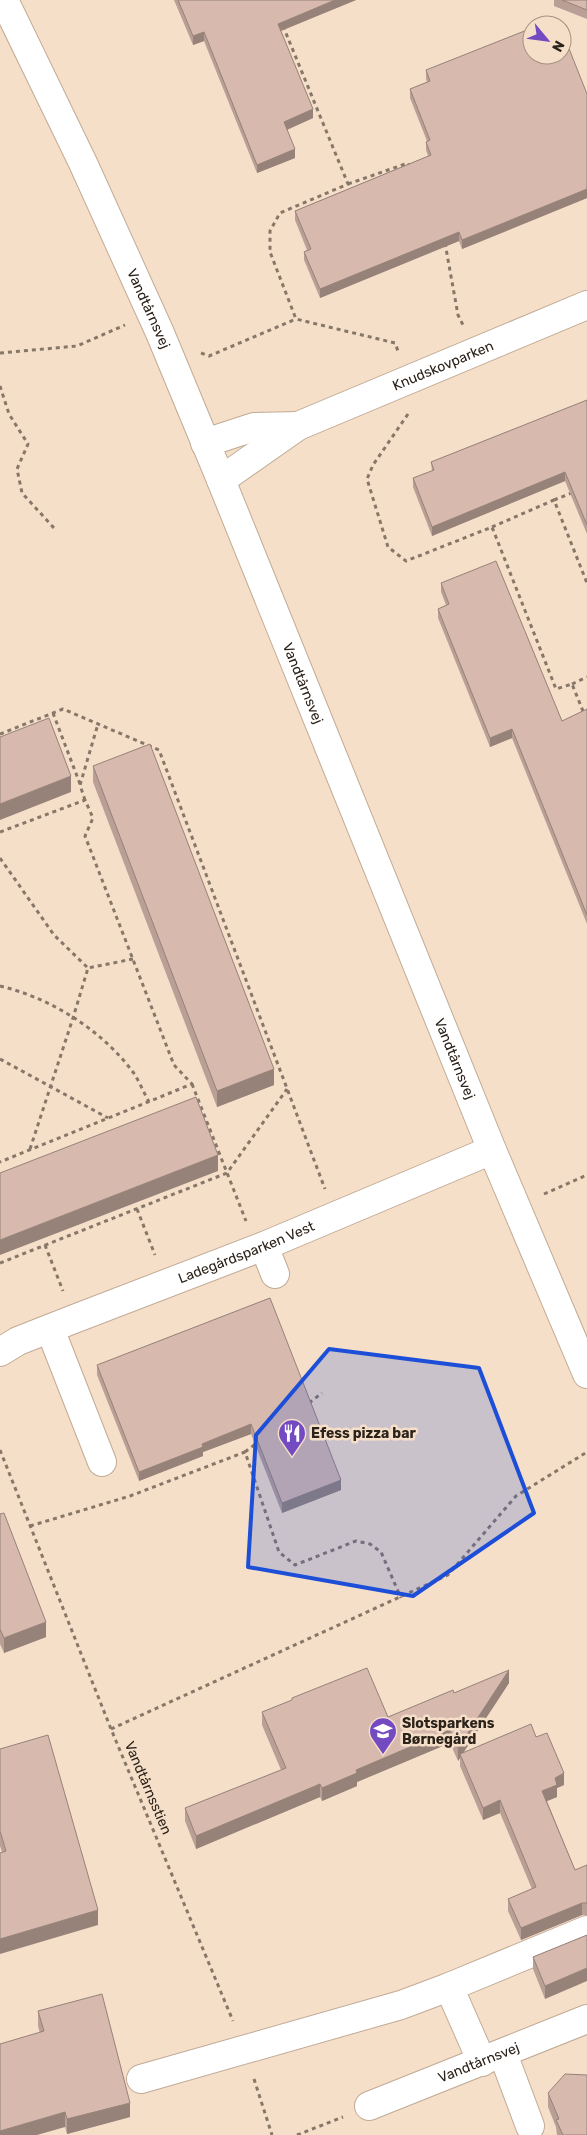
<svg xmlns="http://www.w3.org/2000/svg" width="587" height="2135" font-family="Rubik,sans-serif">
<rect width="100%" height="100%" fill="#f6dfc9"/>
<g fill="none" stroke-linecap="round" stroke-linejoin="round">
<g stroke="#c1ab96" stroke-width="30">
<g id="minor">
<path id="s1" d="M4,0L83,163L160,333L221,480L492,1150L587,1374"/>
<path d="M205,443L254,427L298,426"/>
<path id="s2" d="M221,480L298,426L587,305"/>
<path d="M264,1246L275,1274"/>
<path d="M50,1329L102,1462"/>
<path id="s3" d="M0,1352L18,1341L74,1319L264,1246L492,1150"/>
<path d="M449,1987L587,1930"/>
<path d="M503,2054L530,2126"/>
<path d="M141,2079L401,2005L449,1987L482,2062"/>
<path id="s4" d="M369,2106L587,2019"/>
</g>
</g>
<g stroke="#877769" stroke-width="3" stroke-dasharray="4 4" stroke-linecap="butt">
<path d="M283,26L348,184L280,213L270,231V252L296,319L395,343L398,351"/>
<path d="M348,184L408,163L410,168"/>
<path d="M445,243L458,315L463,325"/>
<path d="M0,353L77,346L125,325"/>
<path d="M201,353L209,356L296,319"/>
<path d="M0,386L9,414L28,444L17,469L22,493L54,528"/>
<path d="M408,414L373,465L367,479L388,547L406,561L492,527L556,689L572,684L587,721"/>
<path d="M554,500L574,492"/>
<path d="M492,527L554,500L587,583"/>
<path d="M572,684L587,677"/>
<path d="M53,713L80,784"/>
<path d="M0,734L63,709L159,750L325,1189"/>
<path d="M85,800L80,785L98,724"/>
<path d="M0,832L85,800L93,818L85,836L174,1065L192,1084L0,1162"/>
<path d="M0,858L54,935L88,968"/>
<path d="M0,986C51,998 104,1031 135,1075C140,1083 144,1093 149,1102"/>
<path d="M0,1059L108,1118"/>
<path d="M192,1084L246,1221"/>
<path d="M30,1149L73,1018L88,968L133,959"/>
<path d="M544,1194L587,1175"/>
<path d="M137,1209L155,1255"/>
<path d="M45,1245L63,1291"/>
<path d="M0,1263L227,1173L287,1089"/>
<path d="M309,1403L322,1393"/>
<path d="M0,1450L111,1729L233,2021"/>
<path d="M245,1452L258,1442"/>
<path d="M30,1526L130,1496L245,1452L279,1552L295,1565L356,1541L370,1544L381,1552L401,1598"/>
<path d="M111,1729L448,1575L516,1496L587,1452"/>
<path d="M254,2079L272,2135"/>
<path d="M297,2135L343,2117"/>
</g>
<use href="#minor" stroke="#fff" stroke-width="28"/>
</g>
<g fill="#b99f95">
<path d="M174,0H356L281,31L313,118L287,130L295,158L257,173L204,41L193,45Z"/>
<path d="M554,0H587V19L554,6Z"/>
<path d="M426,70L587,94V198L462,249L459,241L320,298L304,260V252L307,250L295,220V211L428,156L426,150V142L427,141L410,98V89L427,82L426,79Z"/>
<path d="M587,400V534L565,481L432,536L413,487V478L432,471L431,462Z"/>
<path d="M441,583L562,721L587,709V924L512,738L490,747L438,618V609L446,605L441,592Z"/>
<path d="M93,766L274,1085L217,1107L93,782Z"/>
<path d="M270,1298L341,1490L282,1513L251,1434L203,1452V1456L139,1481L97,1375V1365Z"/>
<path d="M0,1514L46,1637L4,1653L0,1644Z"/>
<path d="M509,1683L464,1752L536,1737L564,1785L557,1788V1797L547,1801L575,1870L587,1865V1915H582L521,1940L508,1911V1899L532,1889L500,1813L483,1820L460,1766V1758L458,1761L450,1743L357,1782V1786L322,1801L320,1797L196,1849L185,1821V1808L281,1770L262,1725V1712L292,1700V1698L388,1717L454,1693Z"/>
<path d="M0,1749L98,1925L2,1852L0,1846Z"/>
<path d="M587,1935L545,1999L533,1969V1957Z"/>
<path d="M38,2011L130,2117L67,2134L38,2026Z"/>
<path d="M548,2093L587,2135H557L556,2127L548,2107Z"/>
</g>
<g fill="#968279">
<path d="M335,0H356L278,32V24Z"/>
<path d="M204,32V41L193,45V36Z"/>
<path d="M313,109V118L284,131V122Z"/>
<path d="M295,149V158L257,173V165Z"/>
<path d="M587,189V198L462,249V240Z"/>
<path d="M459,232V241L320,298V289Z"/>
<path d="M565,472V481L432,536V527Z"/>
<path d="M512,729V738L490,747V738Z"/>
<path d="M71,776V792L0,820V804Z"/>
<path d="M274,1069V1085L217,1107V1091Z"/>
<path d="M218,1155V1171L0,1255V1240Z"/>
<path d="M251,1424V1434L203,1452V1456L139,1481V1472L202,1444Z"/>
<path d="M341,1480V1490L282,1513V1503Z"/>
<path d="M46,1622V1637L4,1653V1638Z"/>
<path d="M509,1670V1683L461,1756L460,1754V1758L458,1761V1748Z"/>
<path d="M450,1730V1743L357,1782V1786L322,1801V1788L356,1770Z"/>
<path d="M564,1773V1785L557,1788V1797L542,1803V1791L555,1778Z"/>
<path d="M320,1784V1797L196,1849V1836Z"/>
<path d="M500,1800V1813L483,1820V1808Z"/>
<path d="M582,1903V1915L521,1940V1928Z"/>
<path d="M98,1910V1925L0,1954V1939Z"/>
<path d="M587,1968V1981L545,1999V1986Z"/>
<path d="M130,2103V2117L67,2134V2119Z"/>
<path d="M65,2112V2127L37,2135H0V2131Z"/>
</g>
<g fill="#d7b9ad" stroke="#968279">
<path d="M178,0H335L278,24L313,109L284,122L295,149L257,165L204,32L193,36Z"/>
<path d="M562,0H587V10Z"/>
<path d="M556,18L559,25H538Z"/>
<path d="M532,28V55H562V31L587,94V189L462,240L459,232L320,289L304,252L311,249L295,211L431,155L426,142L430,140L410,89L430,81L426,70Z"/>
<path d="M587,400V525L565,472L432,527L413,478L434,470L431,462Z"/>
<path d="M496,561L562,721L587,709V915L512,729L490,738L438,609L449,604L441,583Z"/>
<path d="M49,718L71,776L0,804V737Z"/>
<path d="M150,744L274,1069L217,1091L93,766Z"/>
<path d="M196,1097L218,1155L0,1240V1173Z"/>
<path d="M270,1298L341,1480L282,1503L251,1424L202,1444L203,1447L139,1472L97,1365Z"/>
<path d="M4,1513L46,1622L4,1638L0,1629V1514Z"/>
<path d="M367,1668L388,1717L453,1690L454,1693L509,1670L458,1748L450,1730L356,1770L357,1773L322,1788L320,1784L196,1836L185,1808L286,1768L262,1712L292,1700V1698Z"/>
<path d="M531,1724L536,1737L547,1733L564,1773L555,1778L557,1785L542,1791L575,1870L587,1865V1903H582L521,1928L508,1899L536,1887L500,1800L483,1808L460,1754Z"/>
<path d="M48,1735L98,1910L0,1939V1853L6,1851L0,1831V1749Z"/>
<path d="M587,1935V1968L545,1986L533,1957Z"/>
<path d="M102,1994L130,2103L67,2119L65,2112L0,2131V2044L44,2031L38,2011Z"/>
<path d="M565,2074L587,2075V2135H563L556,2120L559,2119L548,2093Z"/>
</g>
<path fill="#1d4ed8" fill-opacity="0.2" stroke="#1d4ed8" stroke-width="4" stroke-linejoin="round" d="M329,1349L479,1368L534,1513L413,1596L248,1567L256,1435Z"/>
<defs>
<g id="restaurant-pin" transform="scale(1.4375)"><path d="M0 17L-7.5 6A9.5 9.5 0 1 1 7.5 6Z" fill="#744ac2" stroke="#f6dfc9"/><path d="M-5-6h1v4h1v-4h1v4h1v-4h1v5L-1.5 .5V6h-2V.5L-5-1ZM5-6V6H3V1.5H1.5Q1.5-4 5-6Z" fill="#fff"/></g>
<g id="school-pin" transform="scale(1.4375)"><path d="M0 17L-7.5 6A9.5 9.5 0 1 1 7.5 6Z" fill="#744ac2" stroke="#f6dfc9"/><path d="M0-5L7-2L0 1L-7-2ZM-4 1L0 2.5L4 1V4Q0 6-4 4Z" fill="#fff"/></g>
</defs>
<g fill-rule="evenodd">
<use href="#restaurant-pin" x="292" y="1433"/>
<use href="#school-pin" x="383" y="1731"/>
</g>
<g text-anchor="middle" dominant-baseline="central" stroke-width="5" stroke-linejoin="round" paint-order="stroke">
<g font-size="14" fill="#2b221a" stroke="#f6dfc9">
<text stroke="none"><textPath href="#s1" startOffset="341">Vandtårnsvej</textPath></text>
<text stroke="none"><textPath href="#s2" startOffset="251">Knudskovparken</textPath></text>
<text stroke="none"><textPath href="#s1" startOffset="746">Vandtårnsvej</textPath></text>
<text stroke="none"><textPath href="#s1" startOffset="1151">Vandtårnsvej</textPath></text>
<text stroke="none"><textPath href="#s3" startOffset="266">Ladegårdsparken Vest</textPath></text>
<text transform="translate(148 1788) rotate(67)">Vandtårnsstien</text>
<text stroke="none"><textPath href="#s4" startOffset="118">Vandtårnsvej</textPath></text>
</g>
<g font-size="14" font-weight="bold" fill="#2b221a" stroke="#f6dfc9" text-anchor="start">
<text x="311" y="1433">Efess pizza bar</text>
<text x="402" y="1723">Slotsparkens<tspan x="402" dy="16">Børnegård</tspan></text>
</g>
</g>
<g transform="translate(547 40) rotate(119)"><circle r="24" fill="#f6dfc9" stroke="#a59383"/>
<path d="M0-4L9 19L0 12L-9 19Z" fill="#744ac2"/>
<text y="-8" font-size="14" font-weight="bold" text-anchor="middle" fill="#2b221a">N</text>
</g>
</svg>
